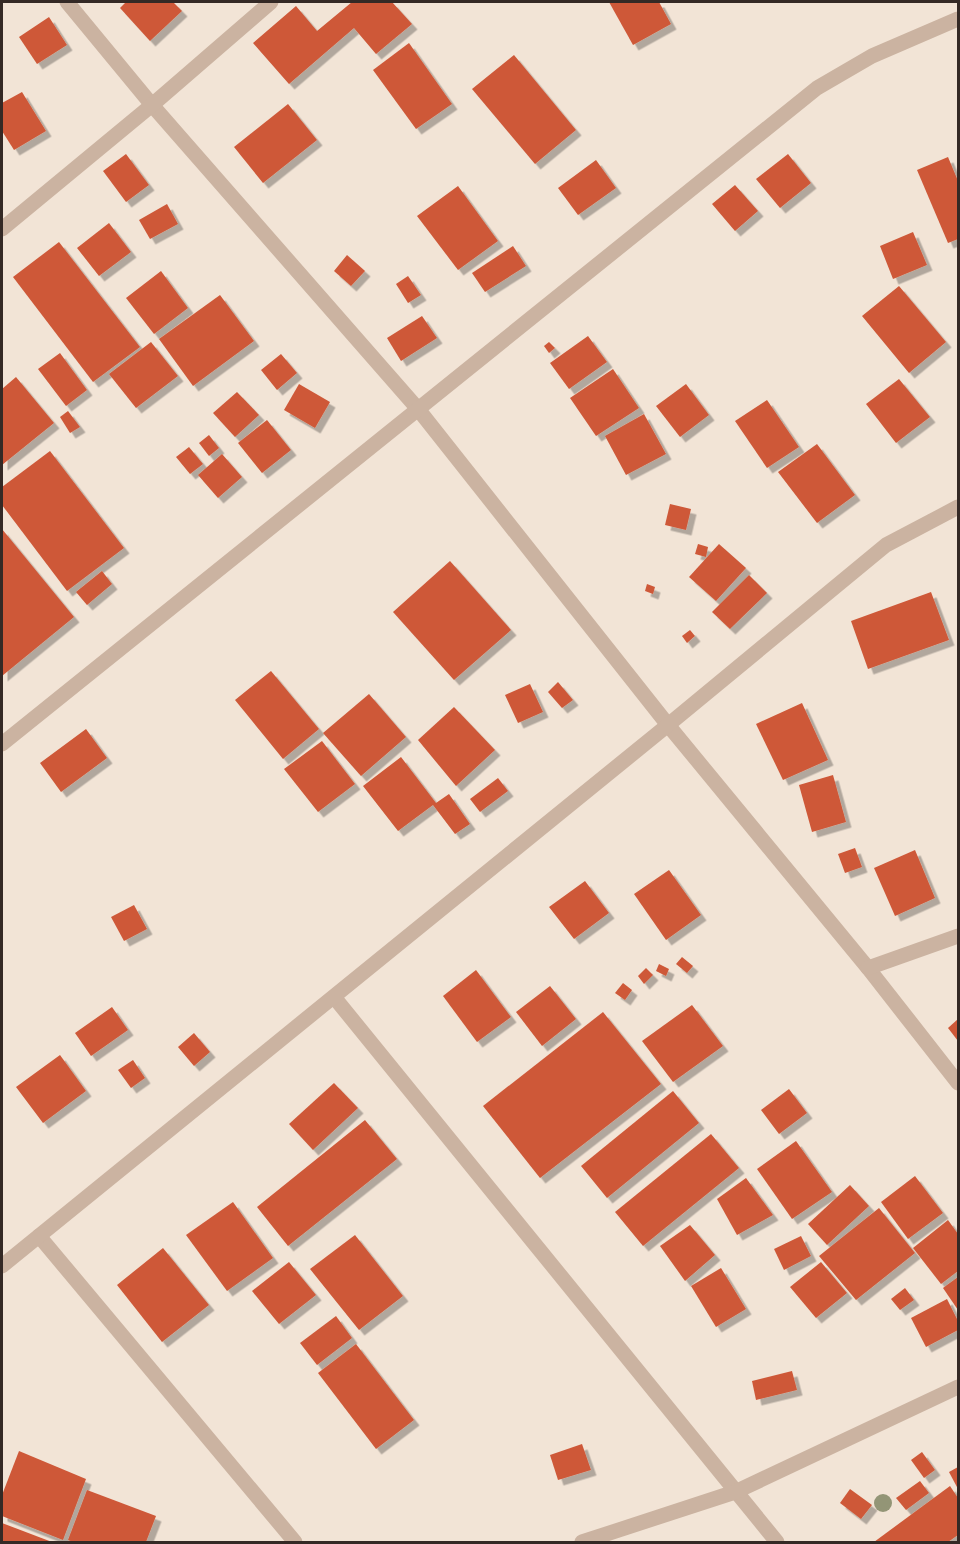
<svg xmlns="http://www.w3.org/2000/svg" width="960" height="1544" font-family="Inter,sans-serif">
<defs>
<filter id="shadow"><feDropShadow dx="5.5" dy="5.5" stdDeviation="0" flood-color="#0004"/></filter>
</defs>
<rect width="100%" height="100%" fill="#f2e4d6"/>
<g fill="#ce5838" filter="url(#shadow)">
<path d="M126,2H173L182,11L150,41L120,8Z"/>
<path d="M352,2H392L412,24L376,54L354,28L289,84L253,43L296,6L317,31Z"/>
<path d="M609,2H659L671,24L633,45Z"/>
<path d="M49,17L67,45L37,64L19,37Z"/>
<path d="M409,43L452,104L416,129L373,70Z"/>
<path d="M514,55L576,130L535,164L472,89Z"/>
<path d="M22,92L46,131L14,150L2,131V103Z"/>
<path d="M288,104L317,140L263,183L234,147Z"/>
<path d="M126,154L149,185L126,202L103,171Z"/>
<path d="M788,154L811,183L780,208L756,179Z"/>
<path d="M948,157L958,181V239L948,243L917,170Z"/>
<path d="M596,160L616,188L578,215L558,188Z"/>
<path d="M735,185L758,211L735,231L712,204Z"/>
<path d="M458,186L498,241L458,270L417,216Z"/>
<path d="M167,204L178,224L150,239L139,220Z"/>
<path d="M109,223L131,252L99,276L77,248Z"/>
<path d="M913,232L927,265L893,279L880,246Z"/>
<path d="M59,242L140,347L93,382L13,277Z"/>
<path d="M513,246L526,266L485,292L472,273Z"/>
<path d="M347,255L365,271L351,286L334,271Z"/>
<path d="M161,271L188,308L154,334L126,298Z"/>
<path d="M408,276L421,295L408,303L396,284Z"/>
<path d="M899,286L946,342L909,373L862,316Z"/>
<path d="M220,295L254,341L193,386L159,339Z"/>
<path d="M422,316L437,338L401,361L387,338Z"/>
<path d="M588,336L607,362L569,389L550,363Z"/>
<path d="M151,342L178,376L136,408L109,374Z"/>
<path d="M549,342L555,348L549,353L544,346Z"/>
<path d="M60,353L87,390L66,406L38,369Z"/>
<path d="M281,354L297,373L277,390L261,370Z"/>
<path d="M613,369L639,408L596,436L570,398Z"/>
<path d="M16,377L54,423L2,465V389Z"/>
<path d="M899,379L930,417L896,443L866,404Z"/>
<path d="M299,384L330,402L315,428L284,410Z"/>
<path d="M686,384L709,415L680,437L656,406Z"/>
<path d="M237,392L259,415L235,437L213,413Z"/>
<path d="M767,400L799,447L767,468L735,421Z"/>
<path d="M68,411L80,427L70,433L60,417Z"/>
<path d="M644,414L666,454L626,475L605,436Z"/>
<path d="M267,420L291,450L262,473L238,443Z"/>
<path d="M209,435L219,448L209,456L199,443Z"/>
<path d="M817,444L855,495L817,523L778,472Z"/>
<path d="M189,447L203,464L190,474L176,457Z"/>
<path d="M50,451L124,548L67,591L2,505V487Z"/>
<path d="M222,454L242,477L218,498L198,475Z"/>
<path d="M670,504L691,509L686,530L665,525Z"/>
<path d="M2,529L74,617L2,676Z"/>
<path d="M698,544L708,547L706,557L695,554Z"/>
<path d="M719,544L746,568L716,601L689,577Z"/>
<path d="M450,561L511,630L454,680L393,612Z"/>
<path d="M102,571L112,584L87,605L76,592Z"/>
<path d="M749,575L767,593L730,629L712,612Z"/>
<path d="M647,584L655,587L653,594L645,591Z"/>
<path d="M931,592L949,640L868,669L851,621Z"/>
<path d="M690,630L695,636L687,643L682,636Z"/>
<path d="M271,671L319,729L283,759L235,700Z"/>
<path d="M558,682L573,700L562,708L548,692Z"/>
<path d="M530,684L543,712L518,723L505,695Z"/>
<path d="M369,694L406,737L361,776L323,733Z"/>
<path d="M802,703L828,760L783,780L756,724Z"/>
<path d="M454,707L495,750L456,786L418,740Z"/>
<path d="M86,729L107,758L61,792L40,763Z"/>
<path d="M322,741L355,784L318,812L284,769Z"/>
<path d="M401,757L436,803L449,794L470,824L455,834L433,805L398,831L363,786Z"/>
<path d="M833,775L846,822L812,832L799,785Z"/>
<path d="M498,778L508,791L480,812L470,799Z"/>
<path d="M855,848L862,867L845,873L838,854Z"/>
<path d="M915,850L935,898L895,916L874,868Z"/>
<path d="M669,870L701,915L666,940L634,894Z"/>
<path d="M585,881L609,913L574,939L549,907Z"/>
<path d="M134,905L147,929L124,941L111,917Z"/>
<path d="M682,957L693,966L687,973L676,964Z"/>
<path d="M659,964L669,969L666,976L656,971Z"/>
<path d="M646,968L653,975L644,984L638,976Z"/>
<path d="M476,970L511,1017L477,1042L443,996Z"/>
<path d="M623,983L632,990L625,1000L615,993Z"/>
<path d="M550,986L576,1019L542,1046L516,1012Z"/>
<path d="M692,1005L723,1046L673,1082L642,1041Z"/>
<path d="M112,1007L128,1030L91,1056L75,1033Z"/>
<path d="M603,1012L661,1084L540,1178L483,1106Z"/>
<path d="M958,1019V1041L948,1028Z"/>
<path d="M194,1033L210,1052L194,1066L178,1047Z"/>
<path d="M60,1055L86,1091L43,1123L16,1087Z"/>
<path d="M133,1060L145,1078L131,1088L118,1070Z"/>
<path d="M334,1083L358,1108L313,1150L289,1124Z"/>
<path d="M789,1089L807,1113L779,1134L761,1110Z"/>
<path d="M673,1091L699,1123L607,1198L581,1166Z"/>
<path d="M365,1120L397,1159L288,1246L257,1207Z"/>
<path d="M711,1134L739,1168L643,1246L615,1212Z"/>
<path d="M796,1141L832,1192L792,1219L757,1169Z"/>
<path d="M915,1176L943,1213L908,1239L881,1202Z"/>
<path d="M746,1178L773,1215L737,1235L717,1199Z"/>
<path d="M850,1185L869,1206L827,1245L808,1224Z"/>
<path d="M233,1202L273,1258L227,1291L186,1235Z"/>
<path d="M879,1208L915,1253L856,1300L819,1256Z"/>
<path d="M948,1220L958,1234V1271L941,1284L913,1248Z"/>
<path d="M690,1225L715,1255L685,1281L660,1246Z"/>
<path d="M355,1235L403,1296L359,1330L310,1269Z"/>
<path d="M801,1236L811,1256L784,1270L774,1249Z"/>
<path d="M163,1248L209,1305L162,1342L117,1285Z"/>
<path d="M289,1262L316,1295L279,1324L252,1291Z"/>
<path d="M821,1262L847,1293L816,1318L790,1287Z"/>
<path d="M721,1268L746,1309L716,1327L691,1286Z"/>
<path d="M958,1277V1310L943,1288Z"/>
<path d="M905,1288L914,1300L900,1310L891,1299Z"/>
<path d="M947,1299L958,1321V1330L926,1347L911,1318Z"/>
<path d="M336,1316L352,1338L317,1365L300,1343Z"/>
<path d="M356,1344L414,1420L376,1449L318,1373Z"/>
<path d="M792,1371L797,1390L756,1400L752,1381Z"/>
<path d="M582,1444L591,1470L558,1480L550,1455Z"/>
<path d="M19,1451L86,1479L63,1540L2,1516V1495Z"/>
<path d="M922,1452L935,1470L924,1478L911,1460Z"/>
<path d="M958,1467V1489L949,1472Z"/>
<path d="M920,1481L929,1493L906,1510L896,1498Z"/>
<path d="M950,1486L958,1498V1535L948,1542H874Z"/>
<path d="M850,1489L872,1505L861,1519L840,1503Z"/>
<path d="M87,1490L156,1516L146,1542H73L68,1540Z"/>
<path d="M2,1523L52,1542H2Z"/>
</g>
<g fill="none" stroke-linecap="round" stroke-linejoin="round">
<g stroke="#cbb3a1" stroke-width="15">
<path d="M67,2L152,105L418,409L668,725L868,968L958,1083"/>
<path d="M2,229L152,105L271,2"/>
<path d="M2,744L817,88L872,56L958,19"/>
<path d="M868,968L958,936"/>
<path d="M334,997L777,1542"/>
<path d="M39,1236L295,1542"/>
<path d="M2,1266L668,725L886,545L958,507"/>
<path d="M582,1542L735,1492L958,1387"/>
</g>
</g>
<circle fill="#939576" cx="883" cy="1503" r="9"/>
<rect width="960" height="1544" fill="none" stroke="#342925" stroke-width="6"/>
</svg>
